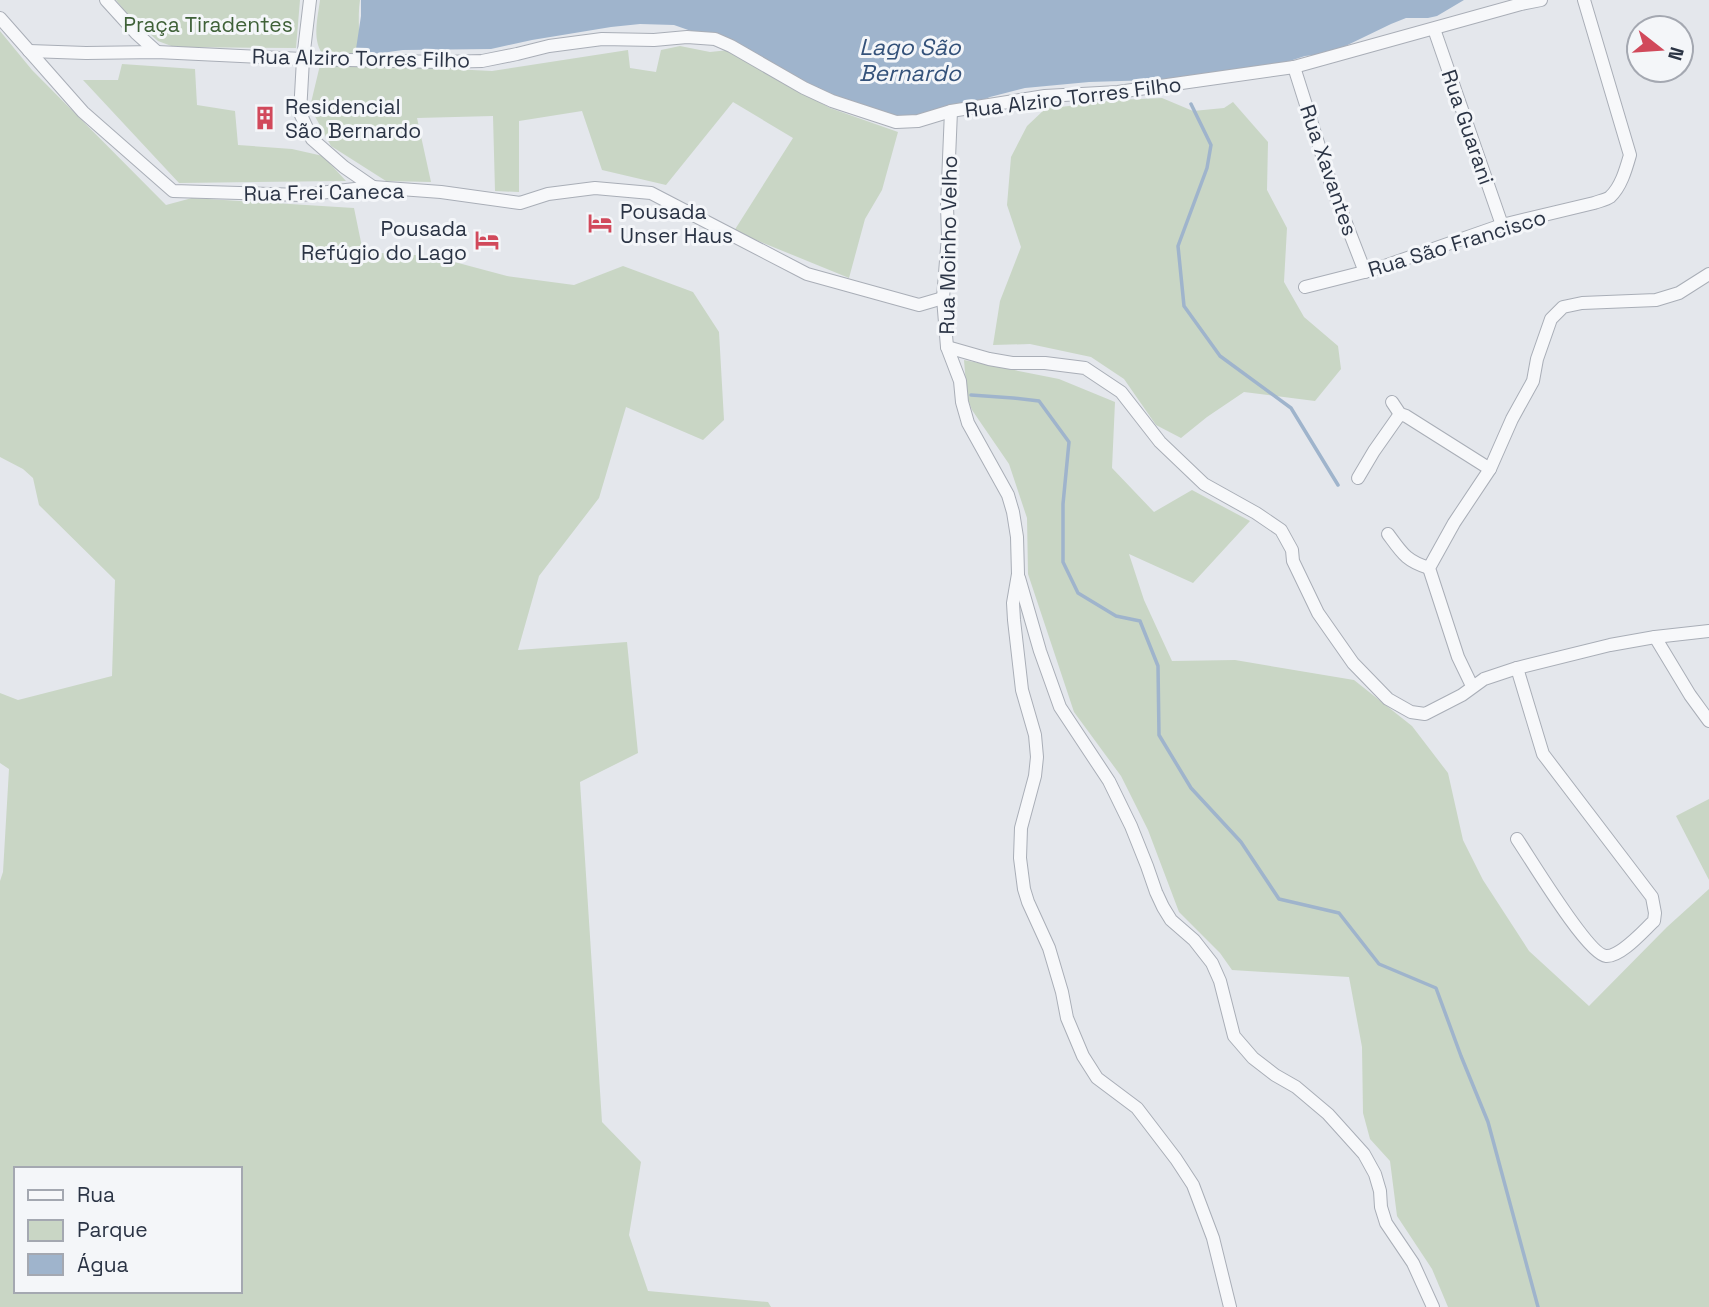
<svg xmlns="http://www.w3.org/2000/svg" width="1709" height="1307" font-family="'Space Grotesk',sans-serif">
<rect width="100%" height="100%" fill="#e4e7ec"/>
<g fill="#c9d6c5" fill-rule="evenodd">
<path d="M116,0H300L296,48L174,47L158,41L128,15Z"/>
<path d="M320,0H360C357,19 361,37 358,55L322,53C312,39 318,16 320,0Z"/>
<path d="M0,31L32,70L166,205L192,198L354,208L363,252L432,256L507,276L574,285L623,266L693,292L719,332L724,420L703,440L626,407L599,498L539,576L518,650L627,642L638,753L580,782L602,1122L641,1162L629,1235L648,1291L768,1302L771,1307H0V881L3,872L9,769L0,763V693L18,700L112,676L115,580L39,505L33,478L23,469L0,457ZM16,1169H240V1291H16Z"/>
<path d="M680,46L710,52L729,50L830,108L898,132L882,190L865,219L849,278L734,231L793,138L733,102L666,185L602,170L582,111L519,121V192L495,191L493,116L417,118L431,182L386,181L331,146L310,107L320,65L392,66L492,71L628,50L630,68L656,72L661,50Z"/>
<path d="M122,64L195,69L197,105L235,111L238,145L292,149L323,156L346,181L179,183L83,80H118Z"/>
<path d="M1162,98L1193,111L1224,108L1233,102L1268,142L1267,190L1287,228L1284,282L1304,317L1338,346L1341,369L1315,401L1244,392L1207,417L1181,438L1156,425L1124,379L1091,357L1030,344L993,345L1000,301L1021,247L1007,205L1011,157L1027,126L1045,109L1116,100Z"/>
<path d="M964,360L1059,379L1115,402L1112,468L1154,512L1192,490L1250,521L1193,583L1129,554L1144,600L1172,661L1235,660L1354,680L1412,726L1448,773L1463,840L1483,880L1529,951L1589,1006L1667,927L1709,889V1307H1448L1432,1269L1397,1216L1390,1161L1370,1139L1363,1113L1362,1047L1349,977L1232,970L1220,953L1179,912L1148,830L1121,776L1074,712L1028,574L1027,518L1009,464L972,410L967,397Z"/>
<path d="M1709,799V880L1676,816Z"/>
</g>
<path fill="#9fb4cc" d="M361,0H1464L1437,16L1428,18H1406L1391,24L1331,53L1305,56L1271,67L1186,79L1089,82L1025,88L990,97L976,103L897,119L861,110L694,32L674,25L640,24L611,27L532,40L491,49L403,50L367,55L361,54L356,49L361,16Z"/>
<g fill="none" stroke-linecap="round" stroke-linejoin="round">
<g stroke="#9fb4cc" stroke-width="3.5">
<path d="M1191,104L1211,145L1207,168L1178,246L1184,306L1220,356L1291,408L1338,485"/>
<path d="M971,395L1013,398L1039,401L1069,442L1063,504V562L1078,593L1116,616L1140,621L1158,666L1159,735L1191,788L1241,842L1279,899L1339,913L1379,964L1436,988L1461,1056L1488,1122L1538,1307"/>
</g>
<g stroke="#a9aeb7" stroke-width="14">
<g id="street">
<path d="M106,0L136,33L157,52"/>
<path d="M310,0L303,59L300,113L312,139L344,167L373,187"/>
<path d="M0,18L83,112L173,191L301,195L373,187L441,192L520,203L548,194L595,188L651,193L807,274L919,305L943,298"/>
<path d="M1434,29L1502,225"/>
<path d="M29,51L86,53L157,52L303,59L440,62L482,61L517,54L549,46L602,39L654,40L687,37L715,39L731,46L804,88L832,101L896,122L918,121L951,111L1045,96L1118,92L1294,67L1521,4L1541,0"/>
<path d="M1294,67L1332,187L1365,272"/>
<path d="M951,111L947,206L948,236L943,298L947,347L960,381L962,402L968,423L1008,495L1013,512L1017,537L1018,574L1013,603L1014,620L1022,690L1035,735L1037,757L1035,776L1021,828L1020,858L1024,889L1028,902L1049,948L1062,992L1067,1018L1083,1056L1097,1078L1137,1108L1176,1159L1193,1185L1213,1238L1230,1307"/>
<path d="M1305,287L1376,269L1502,225L1594,203C1599,201 1606,200 1610,197C1621,187 1626,169 1630,155L1584,0"/>
<path d="M947,347L989,359L1012,363H1045L1085,368L1121,392L1160,442L1204,484L1256,513L1281,530L1292,550L1293,561L1318,613L1353,663L1388,699L1411,712L1425,714L1462,695L1484,679L1517,668L1610,645L1655,637L1709,631"/>
<path d="M1392,402L1400,414L1406,416L1490,469"/>
<path d="M1358,478L1374,451L1400,414"/>
<path d="M1388,534C1402,553 1406,561 1429,568"/>
<path d="M1019,578L1040,651L1060,707L1109,781L1131,826L1147,866L1156,892L1163,907L1171,920L1194,940L1212,963L1220,981L1234,1036L1253,1058L1275,1075L1296,1087L1328,1114L1364,1154L1375,1174L1380,1191L1381,1207L1386,1223L1413,1263L1433,1307"/>
<path d="M1655,637L1690,695L1709,721"/>
<path d="M1517,668L1543,754L1652,897L1655,913L1654,921C1644,930 1621,957 1606,956C1588,955 1530,858 1517,839"/>
<path d="M1472,686L1458,657L1429,568L1454,523L1490,469L1512,419L1533,381L1537,359L1551,319L1563,307L1582,303L1656,300L1679,293L1709,274"/>
</g>
</g>
<use href="#street" stroke="#f7f8fa" stroke-width="12"/>
</g>
<defs>
<g id="building-bare" transform="scale(1.89)"><path d="M-4-6H4V6H1V3H-1V6H-4ZM-2.5-4.3h1.7v1.8h-1.7ZM.8-4.3h1.7v1.8H.8ZM-2.5-1h1.7V.8h-1.7ZM.8-1h1.7V.8H.8Z" fill="#d1495b" stroke="#f4f6f9" stroke-width="2.5" paint-order="stroke"/></g>
<g id="hotel-bare" transform="scale(1.89)"><path d="M-6-4.5h1.5V1H6V5H4.5V3h-9V5H-6ZM-4 0a1.8 1.8 0 1 1 3.6 0ZM.5 0V-2.5h3Q6-2.5 6 0Z" fill="#d1495b" stroke="#f4f6f9" stroke-width="2.5" paint-order="stroke"/></g>
</defs>
<g fill-rule="evenodd">
<use href="#building-bare" x="265" y="118"/>
<use href="#hotel-bare" x="600" y="223"/>
<use href="#hotel-bare" x="487" y="240"/>
</g>
<g text-anchor="middle" dominant-baseline="central" stroke-width="6" stroke-linejoin="round" paint-order="stroke">
<g font-size="21" fill="#3f6138" stroke="#f4f6f9">
<text x="208" y="24">Praça Tiradentes</text>
</g>
<g font-size="21" fill="#2b3445" stroke="#f4f6f9">
<text transform="translate(361 58) rotate(1)">Rua Alziro Torres Filho</text>
<text transform="translate(1073 97) rotate(-7)">Rua Alziro Torres Filho</text>
<text transform="translate(1468 127) rotate(71)">Rua Guarani</text>
<text transform="translate(1329 170) rotate(71)">Rua Xavantes</text>
<text transform="translate(324 192) rotate(-1)">Rua Frei Caneca</text>
<text transform="translate(1457 243) rotate(-17)">Rua São Francisco</text>
<text transform="translate(948 245) rotate(-89)">Rua Moinho Velho</text>
</g>
<g font-size="21" fill="#2b3445" stroke="#f4f6f9" text-anchor="start">
<text x="285" y="106">Residencial<tspan x="285" dy="24">São Bernardo</tspan></text>
<text x="620" y="211">Pousada<tspan x="620" dy="24">Unser Haus</tspan></text>
<text x="467" y="228" text-anchor="end">Pousada<tspan x="467" dy="24">Refúgio do Lago</tspan></text>
</g>
<g font-size="23" font-style="italic" fill="#34527a" stroke="#f4f6f9">
<text x="910" y="47">Lago São<tspan x="910" dy="26">Bernardo</tspan></text>
</g>
</g>
<rect x="14" y="1167" width="228" height="126" fill="#f4f6f9" stroke="#a4a8b1" stroke-width="2"/>
<rect x="28" y="1190" width="35" height="10" fill="#f7f8fa" stroke="#a4a8b1" stroke-width="2"/>
<text x="77" y="1202" font-size="21" fill="#2b3445">Rua</text>
<rect x="28" y="1220" width="35" height="21" fill="#c9d6c5" stroke="#a4a8b1" stroke-width="2"/>
<text x="77" y="1237" font-size="21" fill="#2b3445">Parque</text>
<rect x="28" y="1254" width="35" height="21" fill="#9fb4cc" stroke="#a4a8b1" stroke-width="2"/>
<text x="77" y="1272" font-size="21" fill="#2b3445">Água</text>
<g transform="translate(1660 49) rotate(107)"><circle r="33" fill="#f4f6f9" stroke="#a4a8b1" stroke-width="2"/>
<path d="M0-5L12 26L0 18L-12 26Z" fill="#d1495b"/>
<text y="-10" font-size="19" font-weight="bold" text-anchor="middle" fill="#2b3445">N</text>
</g>
</svg>
